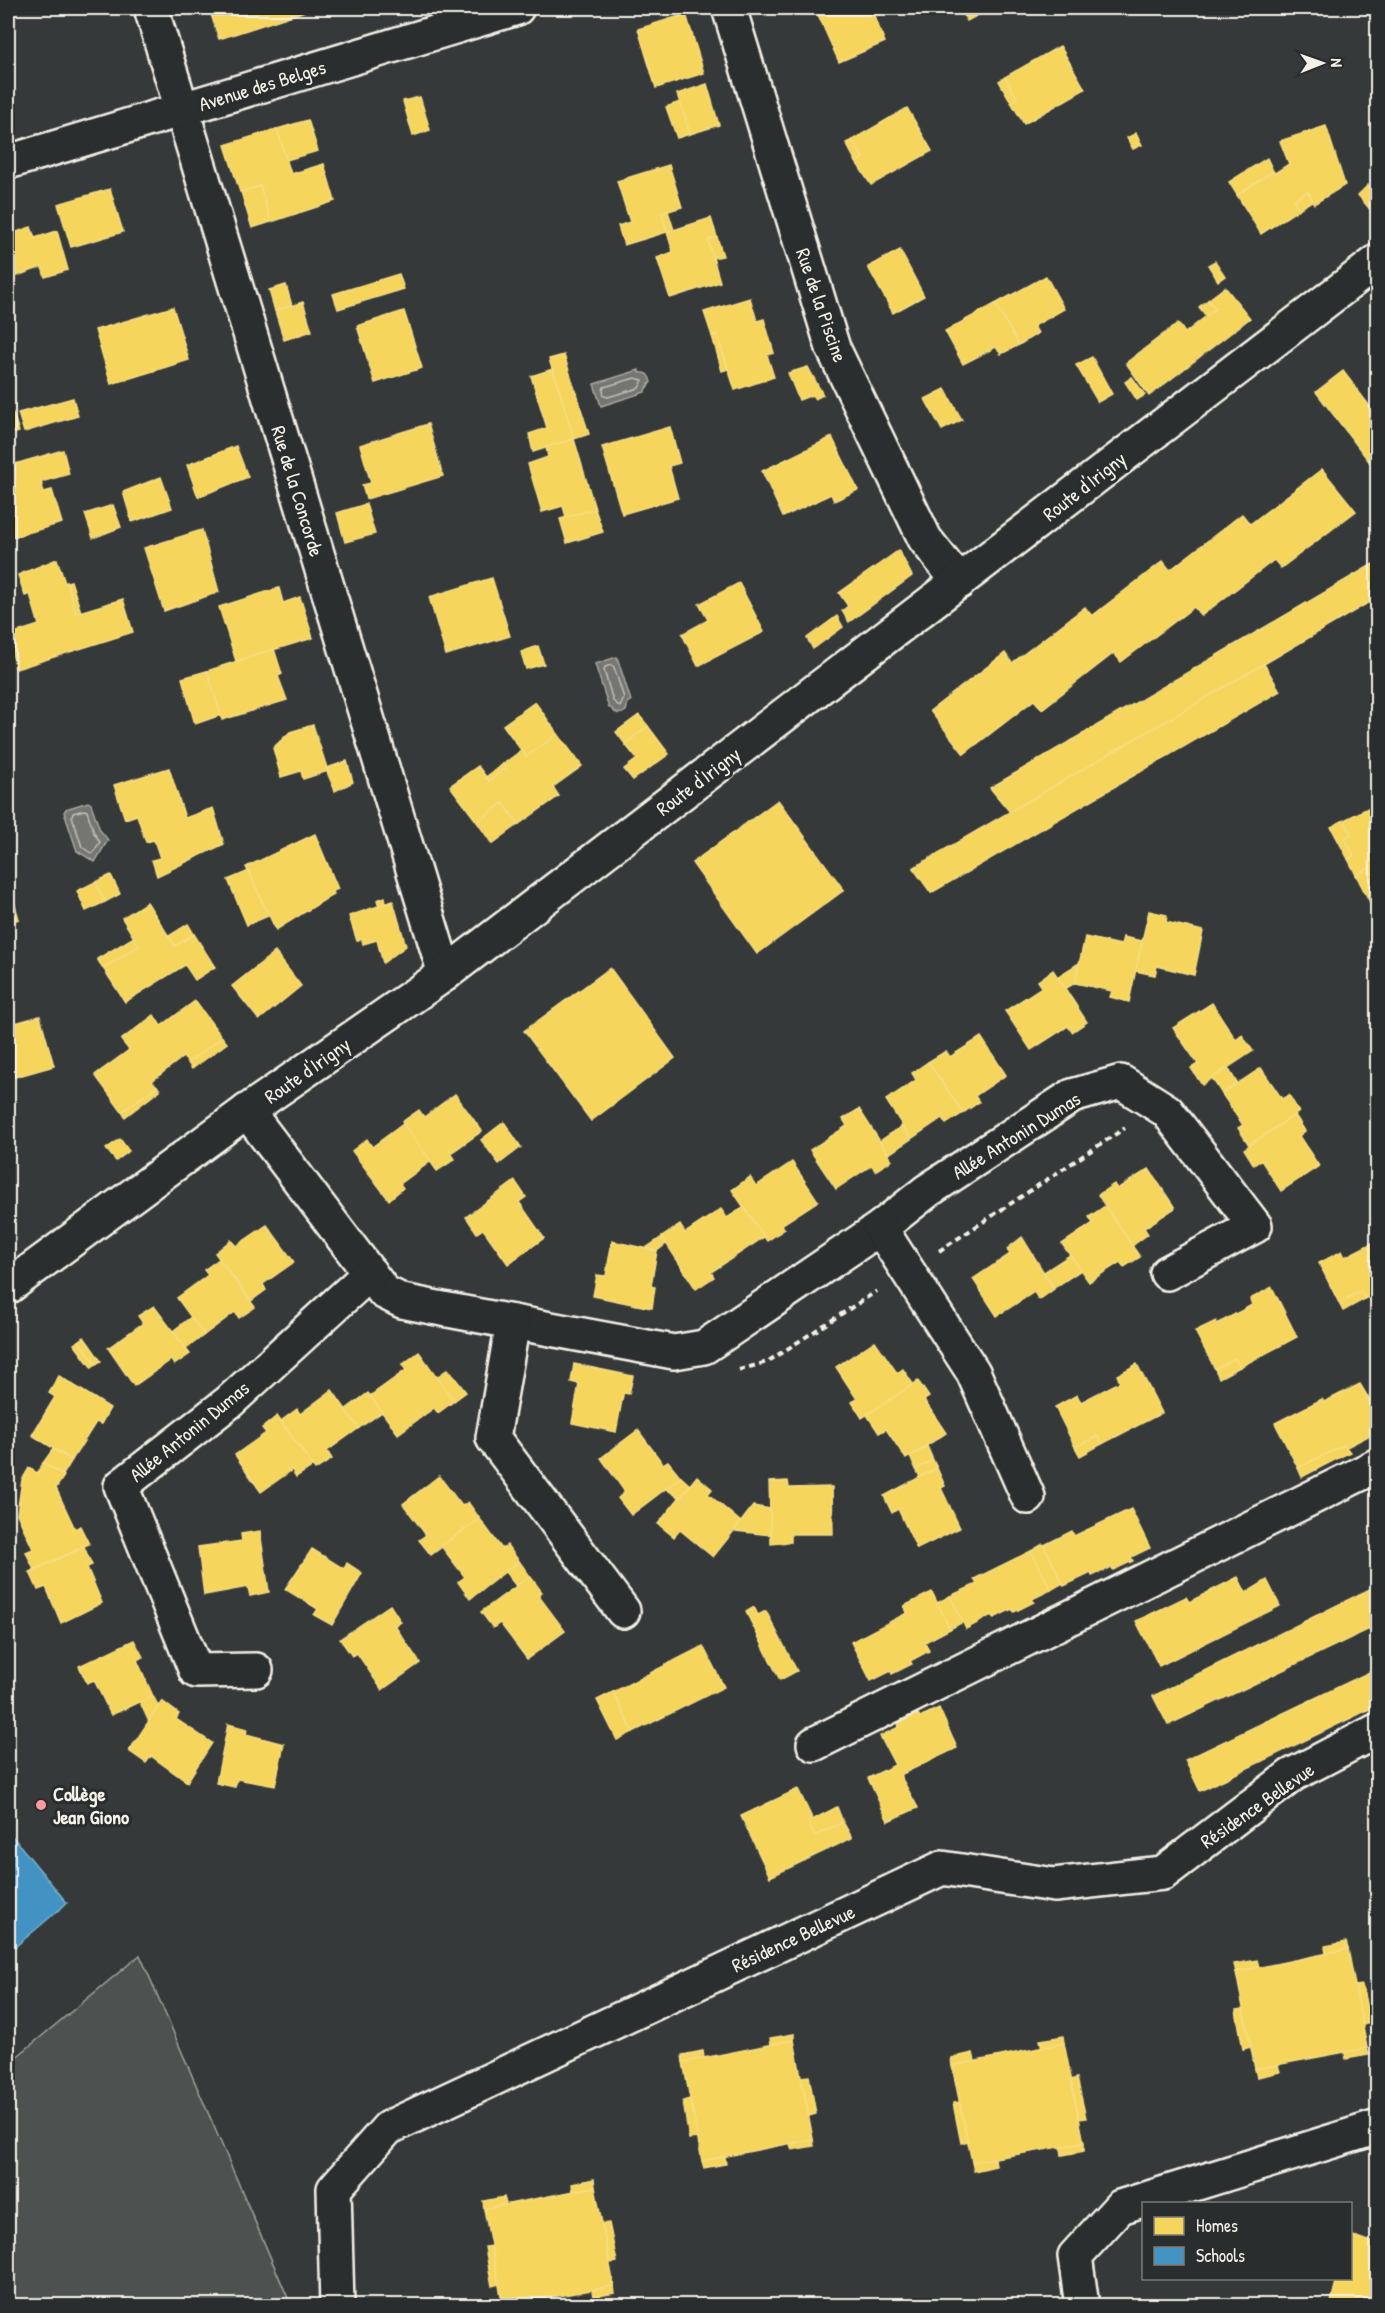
<svg xmlns="http://www.w3.org/2000/svg" width="1385" height="2313" font-family="'Patrick Hand',sans-serif">
<rect width="100%" height="100%" fill="#363939"/>
<filter id="ink" filterUnits="userSpaceOnUse"><feTurbulence type="fractalNoise" baseFrequency=".0167" numOctaves="2"/><feDisplacementMap in="SourceGraphic" scale="12" xChannelSelector="R" yChannelSelector="G"/><feConvolveMatrix kernelMatrix="1 2 1 2 8 2 1 2 1" color-interpolation-filters="sRGB"/></filter>
<g filter="url(#ink)">
<path fill="#4e514f" stroke="#a1a19c" stroke-width="1.5" d="M140,1955L291,2305H8V2064Z"/>
<g fill="#757572" stroke="#a8a7a1" stroke-width="1.5">
<path d="M639,370V373C647,372 649,375 651,382L645,390V392L601,406L594,384Z"/>
<path d="M617,657L631,701L628,702L626,711C621,715 615,714 611,708H609L595,664Z"/>
<path d="M88,802L91,804L100,830L108,840L95,862L77,851L64,812L66,809Z"/>
</g>
<g fill="#f6d55c" stroke="#f5dd86" stroke-width="1.5">
<path d="M209,8H304L305,11L219,39Z"/>
<path d="M815,8H871L885,42L839,62Z"/>
<path d="M960,8H991L967,21Z"/>
<path d="M686,14L704,73L656,88L638,29Z"/>
<path d="M1060,46L1085,89L1024,124L1011,102L1017,98L1005,77Z"/>
<path d="M1005,77L1017,98L1011,102L999,81Z"/>
<path d="M707,84L719,125L690,134L677,94Z"/>
<path d="M420,97L430,130L413,136L403,101Z"/>
<path d="M680,102L690,134L677,138L666,107Z"/>
<path d="M907,108L932,151L871,185L856,162L863,158L852,140Z"/>
<path d="M308,120L318,151L286,160L277,129Z"/>
<path d="M1326,126L1345,185L1314,204L1308,191L1294,200L1299,209L1261,234L1237,195L1273,171L1275,173L1289,164L1280,141Z"/>
<path d="M277,129L291,174L324,164L335,201L271,222L260,186L240,192L225,145Z"/>
<path d="M1136,133L1142,145L1133,149L1127,138Z"/>
<path d="M852,140L863,158L856,162L846,143Z"/>
<path d="M1267,158L1273,171L1237,195L1229,182Z"/>
<path d="M669,165L682,207L662,213L667,232L624,245L618,226L630,222L617,181Z"/>
<path d="M1368,185L1378,197V219L1358,195Z"/>
<path d="M260,186L271,222L252,228L241,192Z"/>
<path d="M110,189L123,232L71,247L58,204Z"/>
<path d="M1308,191L1312,201L1299,209L1294,200Z"/>
<path d="M668,211L674,230L667,232L662,213Z"/>
<path d="M711,218L717,237L708,240L720,282L670,298L657,258L673,252L667,232Z"/>
<path d="M31,227L35,238L57,231L68,270L45,277L42,267L8,279V235Z"/>
<path d="M717,237L723,256L713,258L708,240Z"/>
<path d="M900,250L924,296L893,313L868,267Z"/>
<path d="M1215,261L1225,276L1218,281L1208,265Z"/>
<path d="M399,274L404,289L338,309L333,294Z"/>
<path d="M1046,276L1064,309L1034,326L1038,333L1019,345L995,304Z"/>
<path d="M286,285L292,306L275,311L269,290Z"/>
<path d="M1225,287L1250,318L1149,396L1126,363L1178,323L1185,333L1215,309L1208,300Z"/>
<path d="M750,298L757,321L764,319L774,353L767,355L774,377L735,390L717,334L712,336L704,312Z"/>
<path d="M1208,300L1215,309L1206,316L1199,307Z"/>
<path d="M303,302L312,331L284,340L275,311Z"/>
<path d="M995,304L1019,345L1001,354L996,347L963,364L945,331Z"/>
<path d="M173,307L189,360L111,384L95,330Z"/>
<path d="M404,311L422,368L375,383L357,326Z"/>
<path d="M717,334L728,369L722,371L712,336Z"/>
<path d="M564,355L589,434L574,439L549,359Z"/>
<path d="M1092,357L1112,394L1098,402L1076,365Z"/>
<path d="M808,367L823,395L815,399L812,395L799,400L788,373Z"/>
<path d="M553,369L574,439L533,452L529,434L547,428L531,376Z"/>
<path d="M1343,371L1378,417V473L1316,392Z"/>
<path d="M1132,377L1145,395L1137,400L1125,382Z"/>
<path d="M945,389L962,420L942,430L925,399Z"/>
<path d="M73,398L78,416L24,432L18,413Z"/>
<path d="M13,413L19,432L8,435V414Z"/>
<path d="M428,424L443,476L366,499L362,485L371,483L360,445Z"/>
<path d="M670,427L680,463L669,466L678,498L622,514L602,447Z"/>
<path d="M832,437L858,490L834,501L831,494L783,517L762,471Z"/>
<path d="M574,439L595,509L566,517L563,506L542,512L528,464L548,457L546,447Z"/>
<path d="M236,446L248,477L198,497L187,465Z"/>
<path d="M63,450L69,474L41,482L44,492L52,490L62,523L13,537L8,517V466Z"/>
<path d="M1322,469L1356,511L1281,568L1274,560L1201,616L1194,607L1121,662L1114,653L1042,709L1034,700L964,754L930,711L1005,653L1012,663L1085,607L1092,616L1163,561L1170,570L1242,514L1250,524Z"/>
<path d="M161,477L172,508L132,522L123,492Z"/>
<path d="M366,504L375,534L345,542L337,513Z"/>
<path d="M113,505L121,527L93,538L85,514Z"/>
<path d="M595,509L603,532L567,543L560,519Z"/>
<path d="M202,530L219,592L164,611L144,548Z"/>
<path d="M899,550L912,576L849,622L842,611L848,606L839,593Z"/>
<path d="M57,559L65,583L67,582L76,613L123,599L133,632L16,669L8,635L39,625L30,594L25,596L18,575Z"/>
<path d="M1378,561V597L1264,664L1010,812L990,788Z"/>
<path d="M492,578L510,636L446,655L429,597Z"/>
<path d="M71,581L81,612L76,613L67,582Z"/>
<path d="M739,583L764,632L698,666L682,634L708,620L699,604Z"/>
<path d="M279,588L283,603L300,597L313,638L236,661L219,607Z"/>
<path d="M837,616L843,627L813,649L807,638Z"/>
<path d="M538,646L544,664L526,669L521,652Z"/>
<path d="M274,649L282,674L278,676L287,700L222,720L207,671Z"/>
<path d="M1264,664L1280,691L931,893L913,868Z"/>
<path d="M207,671L221,715L195,724L182,678Z"/>
<path d="M535,702L558,734L526,757L503,725Z"/>
<path d="M639,715L648,726L625,744L616,732Z"/>
<path d="M313,725L328,771L303,779L301,771L281,777L273,748L290,732Z"/>
<path d="M648,726L669,754L633,780L624,769L637,759L625,744Z"/>
<path d="M558,734L582,766L553,787L559,796L519,824L503,803L477,822L450,786L478,766L489,781L505,768L503,764L522,750L526,757Z"/>
<path d="M347,761L353,782L335,791L327,772L328,771L327,768Z"/>
<path d="M503,764L505,768L489,781L486,777Z"/>
<path d="M169,768L185,818L213,808L224,844L157,876L152,860L160,858L154,840L146,842L137,815L125,819L114,785Z"/>
<path d="M778,800L844,890L757,954L692,863Z"/>
<path d="M503,803L519,824L492,844L477,822Z"/>
<path d="M1378,803V885L1369,868L1356,875L1348,859L1354,856L1345,838L1351,834L1344,820Z"/>
<path d="M1344,820L1351,834L1345,838L1354,856L1348,859L1331,827Z"/>
<path d="M315,834L338,889L333,891L334,894L276,930L246,867Z"/>
<path d="M1369,868L1378,885V918L1356,875Z"/>
<path d="M249,871L268,916L247,925L228,880Z"/>
<path d="M111,875L120,894L105,902L95,882Z"/>
<path d="M8,881L19,919L8,923Z"/>
<path d="M95,882L105,902L86,911L77,891Z"/>
<path d="M385,897L386,903L379,906L377,900Z"/>
<path d="M393,901L406,946L383,963L377,940L363,944L362,939L357,941L349,916Z"/>
<path d="M147,902L175,946L194,934L215,967L195,980L185,965L125,1002L103,968L139,946L122,918Z"/>
<path d="M1149,911L1167,915L1166,922L1203,931L1194,975L1157,966L1155,975L1135,971Z"/>
<path d="M188,924L194,934L175,946L169,936Z"/>
<path d="M134,937L139,946L103,968L97,959Z"/>
<path d="M1085,937L1121,945L1123,937L1142,941L1129,1002L1110,997L1112,991L1075,983Z"/>
<path d="M275,952L301,986L259,1020L232,986Z"/>
<path d="M1079,963L1075,983L1065,989L1057,977Z"/>
<path d="M610,968L675,1058L591,1121L524,1031Z"/>
<path d="M1053,970L1087,1022L1072,1032L1068,1026L1031,1050L1005,1011L1042,987L1038,981Z"/>
<path d="M195,1001L222,1037L188,1063L183,1057L152,1081L157,1086L122,1112L95,1075L129,1050L121,1040L154,1015L161,1026Z"/>
<path d="M1212,1003L1236,1040L1242,1035L1253,1051L1202,1085L1191,1068L1198,1064L1173,1028Z"/>
<path d="M40,1016L54,1066L8,1079V1025Z"/>
<path d="M222,1037L227,1043L192,1069L188,1063Z"/>
<path d="M981,1037L1006,1075L975,1096L979,1102L963,1113L928,1062L946,1051L950,1057Z"/>
<path d="M928,1062L963,1113L946,1124L942,1118L911,1139L886,1100L916,1080L912,1073Z"/>
<path d="M1228,1068L1237,1083L1222,1094L1212,1078Z"/>
<path d="M1261,1068L1282,1099L1289,1095L1299,1112L1249,1145L1238,1128L1243,1125L1222,1094Z"/>
<path d="M157,1086L160,1090L125,1117L122,1112Z"/>
<path d="M455,1094L482,1131L451,1153L455,1159L437,1171L402,1122L419,1110L424,1117Z"/>
<path d="M859,1109L892,1160L875,1171L872,1165L836,1189L810,1150L847,1126L843,1119Z"/>
<path d="M1295,1115L1305,1131L1299,1136L1319,1166L1281,1191L1261,1160L1254,1165L1244,1149Z"/>
<path d="M504,1122L521,1147L499,1164L481,1140Z"/>
<path d="M403,1124L431,1161L400,1184L403,1188L389,1200L352,1151L367,1139L372,1147Z"/>
<path d="M902,1126L911,1139L889,1154L880,1141Z"/>
<path d="M120,1139L129,1151L116,1161L106,1149Z"/>
<path d="M792,1162L818,1201L781,1225L785,1229L767,1241L732,1190L750,1177L756,1186Z"/>
<path d="M1149,1169L1175,1208L1144,1228L1148,1234L1132,1246L1098,1195L1114,1184L1117,1189Z"/>
<path d="M515,1181L526,1197L519,1202L544,1238L508,1264L483,1229L477,1233L466,1217Z"/>
<path d="M1105,1206L1140,1257L1124,1267L1120,1262L1089,1282L1062,1244L1093,1223L1089,1217Z"/>
<path d="M744,1207L764,1237L711,1272L714,1277L696,1289L662,1237L680,1225L685,1233L721,1209L727,1218Z"/>
<path d="M267,1225L294,1262L263,1284L266,1290L251,1301L215,1253L231,1240L236,1246Z"/>
<path d="M662,1237L666,1244L657,1251L646,1248Z"/>
<path d="M1022,1237L1054,1289L1039,1300L1034,1292L997,1316L973,1279L1010,1254L1007,1249Z"/>
<path d="M1378,1240V1293L1365,1299L1361,1291L1339,1303L1319,1263L1342,1251L1345,1257Z"/>
<path d="M612,1241L657,1251L651,1286L655,1287L652,1308L593,1296L597,1275L606,1276Z"/>
<path d="M1070,1255L1081,1270L1054,1288L1044,1272Z"/>
<path d="M219,1259L255,1307L239,1318L235,1312L204,1335L177,1298L208,1275L204,1270Z"/>
<path d="M1272,1287L1297,1337L1240,1367L1235,1358L1215,1369L1195,1331L1216,1321L1217,1324L1252,1305L1250,1299Z"/>
<path d="M1361,1291L1365,1299L1343,1311L1339,1303Z"/>
<path d="M154,1306L190,1354L174,1365L171,1360L134,1386L108,1348L143,1323L138,1316Z"/>
<path d="M191,1317L204,1335L186,1349L173,1331Z"/>
<path d="M84,1337L101,1361L96,1364L79,1341Z"/>
<path d="M79,1341L96,1364L92,1368L74,1344Z"/>
<path d="M875,1341L897,1373L903,1369L913,1384L862,1418L852,1402L857,1399L836,1367Z"/>
<path d="M419,1352L454,1401L438,1413L434,1408L398,1434L370,1396L406,1370L402,1365Z"/>
<path d="M1235,1358L1240,1367L1219,1378L1215,1369Z"/>
<path d="M574,1364L633,1376L629,1394L623,1393V1395L616,1432L572,1423L579,1384L571,1382Z"/>
<path d="M1137,1364L1162,1413L1102,1444L1098,1436L1075,1447L1055,1407L1077,1395L1081,1402L1120,1382L1117,1375Z"/>
<path d="M448,1369L466,1392L454,1401L437,1377Z"/>
<path d="M59,1376L110,1408L101,1424L96,1422L72,1460L32,1435L55,1397L49,1393Z"/>
<path d="M918,1381L929,1397L924,1400L946,1433L906,1459L886,1429L879,1433L867,1415Z"/>
<path d="M1360,1384L1378,1414V1431L1347,1447L1344,1445L1298,1468L1275,1423L1322,1399L1324,1402Z"/>
<path d="M332,1390L359,1428L327,1451L332,1459L315,1470L281,1421L297,1409L300,1414Z"/>
<path d="M368,1393L382,1412L359,1428L345,1410Z"/>
<path d="M277,1416L313,1466L296,1477L292,1470L261,1492L235,1455L266,1433L262,1428Z"/>
<path d="M638,1430L663,1464L668,1461L681,1477L631,1515L618,1498L625,1492L601,1458Z"/>
<path d="M1098,1436L1102,1444L1080,1456L1075,1447Z"/>
<path d="M1344,1445L1350,1452L1302,1477L1298,1468Z"/>
<path d="M927,1446L933,1460L916,1469L910,1457Z"/>
<path d="M53,1449L72,1460L63,1475L43,1463Z"/>
<path d="M933,1460L937,1468L920,1477L916,1469Z"/>
<path d="M43,1463L64,1476L56,1488L75,1529L80,1526L89,1544L34,1570L26,1552L33,1549L17,1514L22,1480L29,1468L37,1473Z"/>
<path d="M937,1468L945,1486L941,1488L960,1528L917,1549L898,1509L892,1513L884,1496Z"/>
<path d="M439,1476L462,1506L468,1502L480,1519L431,1555L419,1540L426,1535L403,1504Z"/>
<path d="M697,1476L712,1489L708,1494L741,1522L713,1557L680,1530L674,1537L658,1524Z"/>
<path d="M681,1477L690,1485L680,1498L666,1489Z"/>
<path d="M788,1481L789,1488L832,1487L833,1534H791V1542L771,1544L769,1482Z"/>
<path d="M753,1506L770,1509L771,1535L734,1531Z"/>
<path d="M1131,1509L1150,1548L1131,1557L1133,1561L1113,1570L1112,1567L1092,1576L1091,1573L1064,1586L1044,1545L1072,1531L1074,1536Z"/>
<path d="M480,1519L502,1549L507,1545L519,1561L470,1599L458,1582L465,1577L441,1546Z"/>
<path d="M260,1531L269,1592L250,1596L248,1587L204,1595L198,1547L242,1541L241,1534Z"/>
<path d="M1043,1544L1063,1583L1051,1590L1031,1551Z"/>
<path d="M84,1547L92,1565L87,1567L102,1603L61,1623L46,1587L38,1590L30,1572Z"/>
<path d="M312,1549L344,1569L347,1563L362,1573L332,1625L314,1615L318,1609L285,1589Z"/>
<path d="M1031,1551L1051,1590L1032,1599L1034,1602L1014,1612L1012,1609L994,1618L992,1615L966,1629L950,1596L977,1584L974,1579Z"/>
<path d="M519,1561L530,1576L516,1586L505,1572Z"/>
<path d="M530,1576L542,1592L538,1595L565,1631L527,1659L500,1623L493,1628L481,1612Z"/>
<path d="M1238,1577L1246,1593L1267,1580L1280,1606L1159,1666L1136,1621L1186,1597L1189,1602Z"/>
<path d="M1378,1585V1625L1168,1725L1153,1696Z"/>
<path d="M932,1592L950,1629L925,1642L929,1651L910,1661L912,1664L892,1674L891,1671L871,1681L851,1642L907,1613L904,1606Z"/>
<path d="M950,1596L963,1622L950,1629L937,1603Z"/>
<path d="M390,1605L401,1622L395,1626L420,1663L382,1690L357,1653L352,1656L340,1639Z"/>
<path d="M754,1607L758,1615L766,1611L797,1671L780,1680L746,1612Z"/>
<path d="M134,1640L143,1657L137,1660L153,1696L111,1715L94,1680L87,1683L79,1666Z"/>
<path d="M703,1646L724,1687L633,1732L613,1692Z"/>
<path d="M1378,1668V1705L1200,1791L1185,1760Z"/>
<path d="M613,1692L633,1732L617,1740L597,1700Z"/>
<path d="M153,1696L159,1707L149,1722L140,1702Z"/>
<path d="M162,1701L179,1714L176,1719L212,1743L187,1782L151,1756L146,1763L129,1751Z"/>
<path d="M939,1708L957,1748L900,1775L918,1808L888,1821L868,1778L895,1765L880,1736L899,1727L898,1723L918,1714L920,1717Z"/>
<path d="M228,1724L247,1729L246,1734L284,1744L275,1786L237,1779L235,1787L216,1783Z"/>
<path d="M798,1789L813,1820L808,1822L814,1836L843,1822L852,1838L770,1877L741,1816Z"/>
<path d="M837,1807L843,1822L814,1836L808,1822Z"/>
<path d="M1346,1942L1348,1949L1326,1954L1325,1946Z"/>
<path d="M1348,1949L1367,2048L1255,2069L1236,1972Z"/>
<path d="M1257,1960L1259,1967L1236,1972L1234,1964Z"/>
<path d="M1362,1985L1370,2023L1363,2025L1355,1986Z"/>
<path d="M1243,2009L1251,2047L1243,2049L1236,2010Z"/>
<path d="M794,2034V2040L771,2044L770,2038Z"/>
<path d="M1063,2036L1064,2043L1042,2048L1040,2040Z"/>
<path d="M794,2040L813,2139L702,2161L683,2062Z"/>
<path d="M1064,2043L1084,2143L972,2162L952,2066Z"/>
<path d="M1367,2048L1369,2055L1346,2059L1345,2052Z"/>
<path d="M703,2051L704,2058L683,2062L682,2055Z"/>
<path d="M973,2053L975,2061L952,2066L951,2058Z"/>
<path d="M1278,2065L1280,2072L1257,2077L1255,2069Z"/>
<path d="M809,2076L816,2114L809,2116L801,2077Z"/>
<path d="M1077,2078L1086,2118L1079,2119L1071,2080Z"/>
<path d="M690,2099L698,2138L689,2139L683,2101Z"/>
<path d="M959,2102L968,2141L961,2143L953,2103Z"/>
<path d="M813,2139L814,2146L792,2150L790,2144Z"/>
<path d="M1084,2143V2151L1062,2155L1061,2147Z"/>
<path d="M725,2157L726,2164L704,2168L702,2161Z"/>
<path d="M995,2158L996,2166L974,2171L972,2162Z"/>
<path d="M594,2179L595,2187L573,2191L572,2184Z"/>
<path d="M595,2187L614,2286L503,2306L484,2209Z"/>
<path d="M504,2197L506,2204L484,2209L483,2201Z"/>
<path d="M609,2223L617,2262L610,2263L602,2224Z"/>
<path d="M1350,2235L1378,2244V2306H1330L1337,2278H1350Z"/>
<path d="M491,2246L499,2284L492,2286L485,2247Z"/>
<path d="M614,2286L615,2293L593,2297L592,2290Z"/>
</g>
<path fill="#4393c3" stroke="#78afce" stroke-width="1.5" d="M8,1831L67,1903L8,1953Z"/>
<g fill="none" stroke-linecap="round" stroke-linejoin="round">
<g stroke="#c1bfb9" stroke-width="1.5">
<path d="M635,378L643,380L639,388L608,397L604,396L603,390L604,387Z"/>
<path d="M611,665L614,667L624,698L620,707L613,701L604,670L605,667Z"/>
<path d="M84,810L87,811L94,833L100,842L92,854L82,847L72,816L73,813Z"/>
</g>
<g stroke="#f4f1e8" stroke-width="38">
<g id="minor">
<path d="M151,8L445,974"/>
<path d="M729,8L833,348L925,539L959,582"/>
<path d="M8,162L517,8"/>
<path d="M247,1111L384,1292L402,1301L432,1307L674,1352L704,1347L725,1333L880,1228L927,1191L1072,1096L1121,1082L1167,1111L1255,1226L1167,1273"/>
<path d="M880,1228L973,1372L1028,1497"/>
<path d="M513,1322L493,1438L623,1611"/>
<path d="M256,1670L196,1671L121,1486L229,1402L370,1273"/>
<path d="M814,1744L1378,1465"/>
<path d="M337,2306L334,2189L388,2128L942,1868L1054,1885L1163,1873L1292,1775L1378,1730"/>
<path d="M1082,2306L1075,2256L1120,2207L1378,2127"/>
</g>
</g>
<g stroke="#f4f1e8" stroke-width="38">
<path id="tertiary" d="M8,1287L247,1111L445,974L1378,261"/>
</g>
<g stroke="#f4f1e8" stroke-width="4" stroke-dasharray="6 4.5" stroke-linecap="butt">
<path d="M939,1251L1125,1128"/>
<path d="M739,1370L767,1362L877,1291"/>
</g>
<use href="#minor" stroke="#2a2d2e" stroke-width="33"/>
<use href="#tertiary" stroke="#2a2d2e" stroke-width="33"/>
</g>
</g>
<circle fill="#ff9aa2" stroke="#2a2d2e" stroke-width="2" cx="41" cy="1805" r="6"/>
<g text-anchor="middle" dominant-baseline="central" stroke-width="6" stroke-linejoin="round" paint-order="stroke">
<g font-size="20" fill="#f4f1e8" stroke="#2a2d2e">
<text transform="translate(262 85) rotate(-17)">Avenue des Belges</text>
<text transform="translate(822 305) rotate(71)">Rue de la Piscine</text>
<text transform="translate(1084 486) rotate(-38)">Route d'Irigny</text>
<text transform="translate(298 491) rotate(73)">Rue de la Concorde</text>
<text transform="translate(698 781) rotate(-37)">Route d'Irigny</text>
<text transform="translate(307 1070) rotate(-35)">Route d'Irigny</text>
<text transform="translate(1016 1135) rotate(-32)">Allée Antonin Dumas</text>
<text transform="translate(189 1431) rotate(-39)">Allée Antonin Dumas</text>
<text transform="translate(1257 1805) rotate(-35)">Résidence Bellevue</text>
<text transform="translate(793 1938) rotate(-25)">Résidence Bellevue</text>
</g>
<g font-size="20" font-weight="bold" fill="#f4f1e8" stroke="#2a2d2e" text-anchor="start">
<text x="53" y="1793">Collège<tspan x="53" dy="23">Jean Giono</tspan></text>
</g>
</g>
<rect width="1385" height="2313" fill="none" stroke="#2a2d2e" stroke-width="30"/>
<rect x="15" y="15" width="1355" height="2283" fill="none" stroke="#f4f1e8" stroke-width="2" filter="url(#ink)"/>
<rect x="1142" y="2202" width="210" height="78" fill="#2a2d2e" stroke="#7b7b78" stroke-width="1.5"/>
<rect x="1154" y="2217" width="30" height="18" fill="#f6d55c" stroke="#7b7b78" stroke-width="1.5"/>
<text x="1196" y="2232" font-size="18" fill="#f4f1e8">Homes</text>
<rect x="1154" y="2247" width="30" height="18" fill="#4393c3" stroke="#7b7b78" stroke-width="1.5"/>
<text x="1196" y="2262" font-size="18" fill="#f4f1e8">Schools</text>
<g transform="translate(1322 63) rotate(89)" stroke="#2a2d2e" stroke-width="4.5" paint-order="stroke">
<path d="M0-4.5L10 22L0 15L-10 22Z" fill="#f4f1e8"/>
<text y="-9" font-size="16" font-weight="bold" text-anchor="middle" fill="#f4f1e8">N</text>
</g>
</svg>
